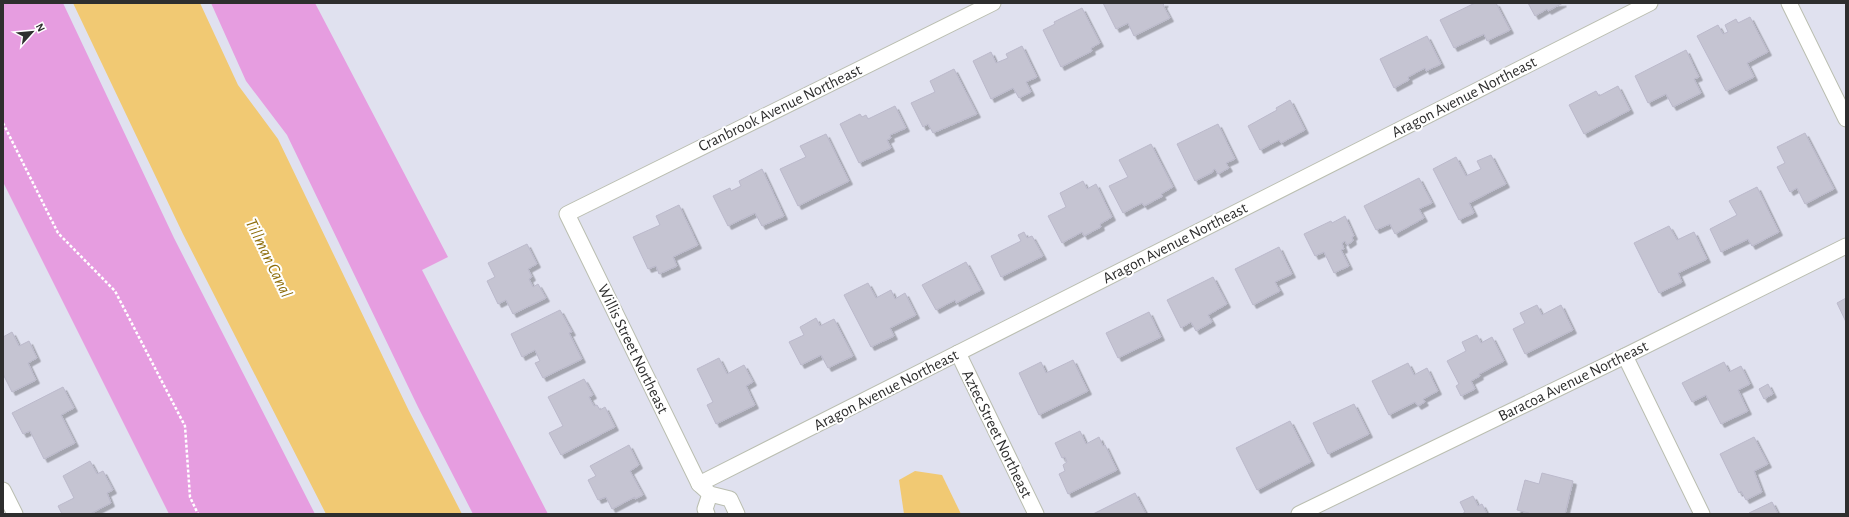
<svg xmlns="http://www.w3.org/2000/svg" width="1849" height="517" font-family="'Alegreya Sans',sans-serif">
<defs>
<filter id="shadow"><feDropShadow dx="3.5" dy="3.5" stdDeviation="0" flood-color="#0004"/></filter>
</defs>
<rect width="100%" height="100%" fill="#e0e1ef"/>
<g fill="#e69de0">
<path d="M3,3H63L174,238L315,514H169L3,182Z"/>
<path d="M211,3H315L448,257L422,270L548,514H473L418,407L287,135L246,81Z"/>
</g>
<g fill="#f1c973">
<path d="M73,3H200L238,85L278,139L409,411L462,514H326L183,234Z"/>
<path d="M915,471L942,475L961,514H904L899,480Z"/>
</g>
<g fill="#c5c4d2" stroke="#bbb9cb" filter="url(#shadow)">
<path d="M1103,3H1165L1163,5L1170,18L1134,36L1128,23L1116,29Z"/>
<path d="M1475,3H1496L1510,30L1487,41L1484,34L1454,48L1440,20Z"/>
<path d="M1528,3H1563L1548,11L1547,9L1535,16Z"/>
<path d="M1082,8L1100,43L1091,48L1092,51L1061,67L1043,30L1055,24L1054,22Z"/>
<path d="M1750,17L1768,52L1747,63L1754,77L1726,91L1697,36L1718,25L1723,34L1728,32L1725,25L1736,19L1738,23Z"/>
<path d="M1427,36L1441,64L1426,71L1425,68L1408,77L1409,80L1394,88L1380,59Z"/>
<path d="M1022,46L1037,77L1026,82L1031,92L1019,98L1013,88L991,99L973,61L991,52L996,63L1008,58L1006,54Z"/>
<path d="M1686,50L1699,77L1694,79L1701,93L1673,107L1666,94L1648,103L1635,76Z"/>
<path d="M954,69L977,114L933,133L928,124L923,127L911,103L935,92L930,81Z"/>
<path d="M1618,86L1630,110L1584,134L1569,105L1596,91L1599,96Z"/>
<path d="M1290,100L1305,130L1281,143L1279,140L1260,150L1248,126L1277,110L1276,108Z"/>
<path d="M895,106L906,128L890,135L891,138L887,140L891,148L859,163L840,124L860,114L862,117L866,115L868,119Z"/>
<path d="M1218,124L1235,159L1226,163L1229,168L1218,174L1215,169L1213,170V172L1195,181L1177,144Z"/>
<path d="M1805,133L1834,189L1805,204L1797,188L1790,192L1777,167L1785,163L1777,147Z"/>
<path d="M826,134L849,181L798,206L780,169L806,157L800,146Z"/>
<path d="M1151,144L1173,187L1161,194L1163,196L1144,206L1142,203L1123,213L1109,186L1128,177L1119,160Z"/>
<path d="M1491,155L1506,184L1469,203L1474,213L1459,220L1433,169L1456,157L1466,176L1481,169L1477,161Z"/>
<path d="M762,169L784,216L762,226L755,213L728,226L713,196L730,188L731,191L741,186L739,181Z"/>
<path d="M1419,178L1432,203L1419,209L1424,218L1395,234L1390,224L1376,230L1364,206Z"/>
<path d="M1083,181L1087,189L1096,184L1112,217L1100,224L1101,227L1084,236L1082,232L1062,243L1048,216L1066,207L1060,193Z"/>
<path d="M1757,187L1779,232L1752,246L1748,239L1721,252L1710,229L1737,215L1729,201Z"/>
<path d="M679,205L698,245L673,257L677,266L659,274L656,266L648,269L633,237L660,225L656,216Z"/>
<path d="M1345,216L1354,236L1352,237L1353,241L1347,245L1345,241L1342,243L1344,249L1341,250L1349,266L1334,273L1324,252L1315,256L1304,234L1331,221L1332,223Z"/>
<path d="M1669,226L1677,240L1694,232L1707,259L1678,273L1682,282L1659,293L1634,243Z"/>
<path d="M1024,232L1027,238L1032,236L1043,256L1001,277L991,256L1021,241L1018,235Z"/>
<path d="M527,244L537,264L528,269L532,277L529,279L533,287L538,284L546,298L513,314L506,300L498,304L487,281L495,277L488,263Z"/>
<path d="M1279,247L1292,274L1275,282L1280,291L1253,305L1235,269Z"/>
<path d="M966,262L981,290L956,303L955,300L936,310L922,285Z"/>
<path d="M1213,277L1227,304L1208,315L1212,322L1196,331L1191,322L1181,328L1167,300Z"/>
<path d="M868,283L876,298L891,290L895,299L905,293L916,315L890,328L894,336L871,347L844,295Z"/>
<path d="M1846,298V322L1837,303Z"/>
<path d="M1537,305L1542,315L1561,305L1573,330L1525,354L1513,329L1525,323L1520,313Z"/>
<path d="M560,310L572,332L569,333L582,359L543,378L535,363L540,361L535,350L522,357L511,334Z"/>
<path d="M1149,312L1161,337L1118,358L1106,333Z"/>
<path d="M816,318L820,326L834,319L853,356L828,368L821,355L801,365L789,342L804,335L800,327Z"/>
<path d="M12,332L19,346L29,341L37,358L28,363L36,380L12,392L3,374V337Z"/>
<path d="M1477,335L1481,343L1492,337L1504,361L1479,374L1480,376L1471,381L1475,389L1461,396L1456,386L1459,384L1447,361L1466,351L1462,342Z"/>
<path d="M719,358L727,374L744,365L753,382L746,386L755,405L716,424L707,405L713,402L697,369Z"/>
<path d="M1073,360L1088,391L1039,415L1019,373L1041,362L1046,373Z"/>
<path d="M1724,362L1729,372L1741,366L1750,384L1738,390L1748,411L1721,424L1706,395L1692,402L1682,383Z"/>
<path d="M1408,363L1414,375L1427,368L1438,391L1423,399L1425,402L1418,406L1415,402L1389,415L1372,381Z"/>
<path d="M584,379L593,395L589,397L594,406L597,405L600,410L605,407L615,427L561,455L549,433L563,426L548,397Z"/>
<path d="M1768,384L1773,394L1764,399L1759,389Z"/>
<path d="M63,387L74,408L61,415L75,443L44,459L30,431L23,434L12,413Z"/>
<path d="M1354,404L1369,434L1328,454L1313,423Z"/>
<path d="M1290,421L1311,462L1257,490L1236,448Z"/>
<path d="M1080,431L1086,444L1099,437L1103,446L1105,445L1117,470L1068,494L1059,474L1065,471L1063,465L1067,462L1065,457L1062,458L1055,443Z"/>
<path d="M1754,437L1768,464L1754,471L1762,492L1746,500L1741,491L1739,493L1720,454Z"/>
<path d="M629,445L639,465L630,471L643,495L635,499V497L612,509L606,497L598,500L588,480L596,476L590,466Z"/>
<path d="M90,461L97,474L103,471L113,490L107,493L111,503L90,514H62L58,506L74,498L63,476Z"/>
<path d="M1542,473L1573,481L1565,514H1528L1529,513L1517,510L1525,480L1539,484Z"/>
<path d="M1135,493L1146,514H1093Z"/>
<path d="M1473,496L1478,506L1482,504L1487,514H1462L1465,512L1460,502Z"/>
<path d="M1772,502L1778,514H1750L1749,513Z"/>
</g>
<g fill="none" stroke-linecap="round" stroke-linejoin="round">
<g stroke="#babeb0" stroke-width="17">
<g id="street">
<path d="M1789,3L1846,119"/>
<path d="M958,353L1036,514"/>
<path d="M1625,356L1702,514"/>
<path d="M699,484L1650,3"/>
<path d="M3,490L15,514"/>
<path d="M707,514L705,509L710,494"/>
<path d="M737,514L730,499L710,494L699,484L567,214L993,3"/>
<path d="M1299,514L1625,356L1846,246"/>
</g>
</g>
<path stroke="#fff" stroke-width="2.5" stroke-dasharray="3 2" stroke-linecap="butt" d="M3,123L58,233L115,291L185,426L190,497L198,514"/>
<use href="#street" stroke="#fff" stroke-width="15"/>
</g>
<g text-anchor="middle" dominant-baseline="central" stroke-width="4" stroke-linejoin="round" paint-order="stroke">
<g font-size="16" fill="#2e2e2e" stroke="#fff">
<text transform="translate(1464 97) rotate(-27)">Aragon Avenue Northeast</text>
<text transform="translate(780 108) rotate(-26)">Cranbrook Avenue Northeast</text>
<text transform="translate(1175 243) rotate(-27)">Aragon Avenue Northeast</text>
<text transform="translate(633 349) rotate(64)">Willis Street Northeast</text>
<text transform="translate(1573 381) rotate(-26)">Baracoa Avenue Northeast</text>
<text transform="translate(886 390) rotate(-27)">Aragon Avenue Northeast</text>
<text transform="translate(997 434) rotate(64)">Aztec Street Northeast</text>
</g>
<g font-size="17" font-style="italic" fill="#8e6e0c" stroke="#fff">
<text transform="translate(269 258) rotate(64)">Tillman Canal</text>
</g>
</g>
<rect width="1849" height="517" fill="none" stroke="#2e2e2e" stroke-width="8"/>
<g transform="translate(32 32) rotate(63)" stroke="#ffffff" stroke-width="3" paint-order="stroke">
<path d="M0-3L7 15L0 10L-7 15Z" fill="#2e2e2e"/>
<text y="-6" font-size="11" font-weight="bold" text-anchor="middle" fill="#2e2e2e">N</text>
</g>
</svg>
